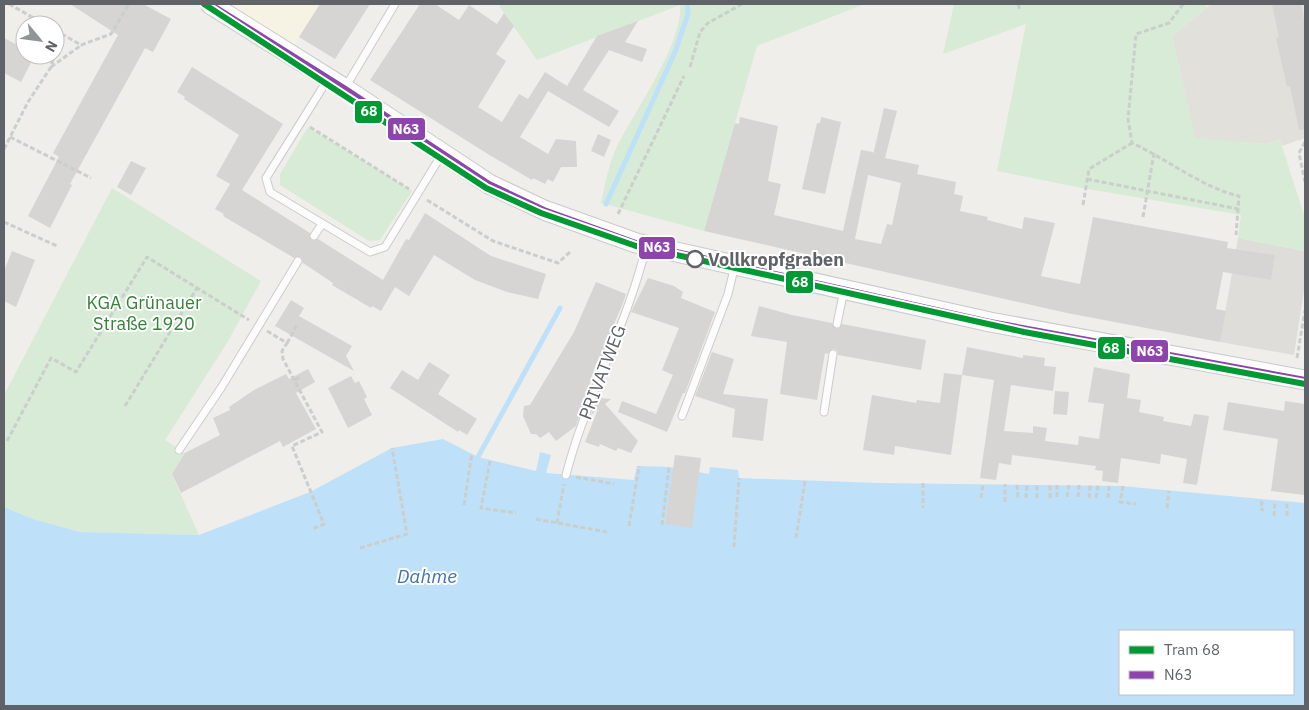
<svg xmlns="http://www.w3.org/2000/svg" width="1309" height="710" font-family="'IBM Plex Sans',sans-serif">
<rect width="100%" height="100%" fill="#efeeea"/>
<path fill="#f7f3e4" d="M226,4H320L294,45Z"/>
<path fill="#dfddda" d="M1238,238L1305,251V284L1294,355L1220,342Z"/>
<path fill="#e2e0da" d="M1211,4H1305V138L1282,146L1280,140L1266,144L1195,139L1172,36Z"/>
<g fill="#d8ebd6">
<path d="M498,4H865L757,46L704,231L601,203C605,186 608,167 615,151C633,113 683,45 680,5L537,60Z"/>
<path d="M954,4H1206L1207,7L1172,36L1195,138L1266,144L1280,140L1305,218V251L1238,238L1241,215L1082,188L997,171L1026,24L943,54Z"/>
<path d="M308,127L412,191L380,240L369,241L280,185V174Z"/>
<path d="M112,188L261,281L227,343L165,440L185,453L172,475L199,535L80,532L33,519L4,507V395Z"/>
</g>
<path fill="#bfe0f9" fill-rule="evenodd" d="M443,439L478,457L536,471L540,452L551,455L546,473L634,480L637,466L669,467L709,474L710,467L738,470L739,478L878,483L1121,486L1305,503V706H4V507L33,519L80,532L199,535L310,492L392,448ZM1120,631H1293V694H1120Z"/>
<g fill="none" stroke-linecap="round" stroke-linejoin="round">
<g stroke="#bfe0f9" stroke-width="5">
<path d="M606,204L675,52L688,14L687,4"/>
<path d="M477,464L478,457L560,308"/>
</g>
</g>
<g fill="#d6d5d3" fill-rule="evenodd">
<path d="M70,4H143L171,19L153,52L145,48L70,184L72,185L50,228L28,216L59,157L53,153L118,35Z"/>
<path d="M320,4H370L335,59L299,37Z"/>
<path d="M420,4H435L459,20L469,5L497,24L504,13L514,26L496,54L506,61L478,107L502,122L519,94L528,99L545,72L567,86L597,36L638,21L625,42L647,49L642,62L609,50L583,90L619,111L609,127L548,91L520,137L548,154L556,139L576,141L577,167H561L553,182L548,179L545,184L533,178L532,180L491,156L370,80Z"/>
<path d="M1272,4H1301L1305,25V129L1299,130L1290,86L1287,87L1276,38L1279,37Z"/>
<path d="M4,38L25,49V55H35L21,82L4,73Z"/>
<path d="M192,67L283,124L242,190L310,233L311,240L318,239L383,280L406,239L409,240L425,213L491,256L546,274L538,299L507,292L475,280L434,255L409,296L395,287L381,311L372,306L371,308L332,285L333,283L303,263L301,257L294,258L223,216L224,214L215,209L230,184L216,176L239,135L184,99L185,97L177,92Z"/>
<path d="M884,108L897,111L885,158L919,165L917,174L956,182L954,194L963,196L960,211L988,217L987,220L1022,229L1024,217L1055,223L1041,276L1080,284L1093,217L1228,242L1227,248L1275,255L1271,280L1223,272L1216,309L1226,311L1220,342L1067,313L704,231L735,123L739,124L740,117L778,126L768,181L781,184L774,215L843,231L861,150L873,152V155ZM868,175L901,183L892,225L887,224L881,244L855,239Z"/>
<path d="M821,117L841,122L825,194L802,189L817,123H820Z"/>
<path d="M598,134L611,140L604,157L591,151Z"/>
<path d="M131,161L146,168L131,195L117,187Z"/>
<path d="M12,251L35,260L16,307L4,301V271Z"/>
<path d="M648,278L674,286L683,292L681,298L715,312L685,393H683L667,432L618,412L622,401L656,414L673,375L662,370L679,328L631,312Z"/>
<path d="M596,282L626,294L623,303L605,345L606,348L602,353L603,356L596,364L576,426L556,441L549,432L540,438L536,434H531L523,416L524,406L530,405L574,332Z"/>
<path d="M291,300L304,308L299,316L352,346L346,356L354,371L275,326Z"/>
<path d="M759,306L792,315L832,323L836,329L842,324L926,340L921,370L838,355L837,350L832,349L828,354L825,353L817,400L780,394L787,342L751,336Z"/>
<path d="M967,347L1023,358V355L1045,358L1044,366L1056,367L1053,391L1011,385L1004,431L1033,433V426L1047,428L1045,441L1078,445L1079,436L1099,439L1104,404L1088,402L1094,367L1130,374L1127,398L1141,400L1139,412L1164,417L1163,421L1191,426L1194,414L1209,416L1197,485L1183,483L1187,459L1161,454L1160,464L1121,458L1118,483L1102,481L1103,471L1095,470L1096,466L1012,455L1011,465L999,463L996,480L980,478L994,380L962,375Z"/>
<path d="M712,352L734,359L723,394L768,399L763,441L732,437L735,409L695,396Z"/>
<path d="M429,362L450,375L438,394L477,419L467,435L459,430L458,432L390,388L402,370L418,380Z"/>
<path d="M308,369L315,382L296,393L316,429L283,447L280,441L181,493L172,474L185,453L220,435L213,418L230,410L229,407L254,390L286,374L289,379Z"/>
<path d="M944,373L962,375L951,455L895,446L894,455L863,450L872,395L916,403L917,400L940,403Z"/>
<path d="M351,376L355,383L359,381L367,397L364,399L372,415L348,428L328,388Z"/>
<path d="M1055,391L1069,392L1067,415L1053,414Z"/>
<path d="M598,398L611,399L605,404L638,441L631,453L618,448L616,451L600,444L599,447L585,442L598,409L591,415Z"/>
<path d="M1285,401L1305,404V495L1271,491L1278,439L1223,430L1228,402L1284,411Z"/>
<path d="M675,455L701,458L692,528L665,524Z"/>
</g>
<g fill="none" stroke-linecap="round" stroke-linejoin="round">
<g stroke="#cbcccc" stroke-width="9">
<g id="lane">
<path d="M328,79L266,178L270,192L370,252L385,247L442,154"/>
<path d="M345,88L395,4"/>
<path d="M314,236L322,224"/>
<path d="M837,324L844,290"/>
<path d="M824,412L833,354"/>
<path d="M682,416L728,294L735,265"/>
<path d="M179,450L221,388L298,261"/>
<path d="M566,475C586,397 627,326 646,247"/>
</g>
</g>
<g stroke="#cacacb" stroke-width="21">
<path id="secondary" d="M210,4L344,88L489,184L544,210L636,243L990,322L1305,380"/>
</g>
<g stroke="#cacfcc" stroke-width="3" stroke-dasharray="5 2.5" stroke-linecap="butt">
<path d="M9,4L46,25"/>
<path d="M1018,4L1020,10"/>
<path d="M1183,4L1169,23L1136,34L1128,119L1132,143C1167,159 1203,188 1239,196L1236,235"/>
<path d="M55,30L81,45L111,34L129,4"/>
<path d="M51,67L80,46"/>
<path d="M690,67L700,32L708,23L742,4"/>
<path d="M310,127L409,189"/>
<path d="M10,137L91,178"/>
<path d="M1305,142L1299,153L1305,182"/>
<path d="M4,149L28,102L51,67L54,55"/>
<path d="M1087,179L1238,209"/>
<path d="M427,200L493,241L558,263L571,251"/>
<path d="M1083,205L1089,169L1132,143"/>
<path d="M618,214L684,76"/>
<path d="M1143,217L1154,153"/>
<path d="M4,222L57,246"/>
<path d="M267,331L287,343L282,351L283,359L322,432L292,446L324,524L312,529"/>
<path d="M287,343L296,327L293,325"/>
<path d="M1297,358L1305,310"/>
<path d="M295,380L301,376"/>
<path d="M125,406L197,288"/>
<path d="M7,441L51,358L76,372L147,257L249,320"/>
<path d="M490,461L481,508L516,513"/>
<path d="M576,477L614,484"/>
<path d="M923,483V508"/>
<path d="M1017,485L1018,499"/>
<path d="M1123,486L1120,502L1136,504"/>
<path d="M1057,497V485"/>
<path d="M1067,497L1069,485"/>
<path d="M1078,497L1079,485"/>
<path d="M981,498L983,484"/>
<path d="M1026,498L1027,485"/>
<path d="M1037,498V485"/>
<path d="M1050,498V485"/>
<path d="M1089,498L1090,485"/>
<path d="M1096,498L1098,485"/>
<path d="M1108,498L1109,486"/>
<path d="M1262,501L1261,509L1264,510"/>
<path d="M1005,502V484"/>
<path d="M464,505L472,453"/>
<path d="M1167,508L1169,491"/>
<path d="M1274,516L1275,501"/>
<path d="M1287,516V502"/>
<path d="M536,519L607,532"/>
<path d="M557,523L564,484"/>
<path d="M662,525L669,467"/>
<path d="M629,526L639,466"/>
<path d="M796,538L805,481"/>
<path d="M734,547L739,478"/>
<path d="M360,548L407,534L392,448"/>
</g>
<use href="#lane" stroke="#fdfcfc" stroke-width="7"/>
<use href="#secondary" stroke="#fdfcfc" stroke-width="19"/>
<g stroke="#fff" stroke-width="10">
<path id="bus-1" d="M210,4L344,88L489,184L544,210L636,243L990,322L1305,380"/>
</g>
<use href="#bus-1" stroke="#8e44ad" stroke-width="6"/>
<g stroke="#fff" stroke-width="10">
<path id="tram-1" d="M204,4L486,188L541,213L636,246L1024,332L1305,384"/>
</g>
<use href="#tram-1" stroke="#093" stroke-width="6"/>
</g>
<circle fill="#fff" stroke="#5f6368" stroke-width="2.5" cx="695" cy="259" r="8"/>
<g text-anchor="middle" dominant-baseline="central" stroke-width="4" stroke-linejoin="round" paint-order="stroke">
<g font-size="18" font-weight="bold" fill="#5f6368" stroke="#fff" text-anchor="start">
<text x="708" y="259">Vollkropfgraben</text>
</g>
<g font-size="18" fill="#348238" stroke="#fff">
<text x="144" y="302">KGA Grünauer<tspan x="144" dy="21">Straße 1920</tspan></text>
</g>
<g font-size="18" fill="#5f6368" stroke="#fff">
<text transform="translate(602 372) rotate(-69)">PRIVATWEG</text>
</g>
<g font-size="19" font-style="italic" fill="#4174aa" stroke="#fff">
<text x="427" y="576">Dahme</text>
</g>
</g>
<g stroke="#fff" stroke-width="2">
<rect x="354" y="100" width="29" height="24" rx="5" fill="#093"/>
<rect x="387" y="117" width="39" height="24" rx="5" fill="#8e44ad"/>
<rect x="638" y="236" width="38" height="24" rx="5" fill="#8e44ad"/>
<rect x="785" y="270" width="29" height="24" rx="5" fill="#093"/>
<rect x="1097" y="336" width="29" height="24" rx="5" fill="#093"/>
<rect x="1130" y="339" width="39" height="24" rx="5" fill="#8e44ad"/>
</g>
<g font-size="14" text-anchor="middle" font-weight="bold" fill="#fff">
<text x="369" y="116">68</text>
<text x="406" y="134">N63</text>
<text x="657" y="252">N63</text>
<text x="800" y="287">68</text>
<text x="1111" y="353">68</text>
<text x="1150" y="356">N63</text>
</g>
<rect width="1309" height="710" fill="none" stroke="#5f6368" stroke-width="10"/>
<rect x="1119" y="630" width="175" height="65" fill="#ffffff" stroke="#bfc1c3"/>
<rect x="1129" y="646" width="25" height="8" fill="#009933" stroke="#bfc1c3"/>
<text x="1164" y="655" font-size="15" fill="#5f6368">Tram 68</text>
<rect x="1129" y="671" width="25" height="8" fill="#8e44ad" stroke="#bfc1c3"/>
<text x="1164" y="680" font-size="15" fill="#5f6368">N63</text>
<g transform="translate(40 40) rotate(119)"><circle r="24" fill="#ffffff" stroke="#bfc1c3"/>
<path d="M0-4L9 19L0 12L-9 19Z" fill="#919496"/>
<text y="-8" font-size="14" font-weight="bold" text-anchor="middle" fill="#5f6368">N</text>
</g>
</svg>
